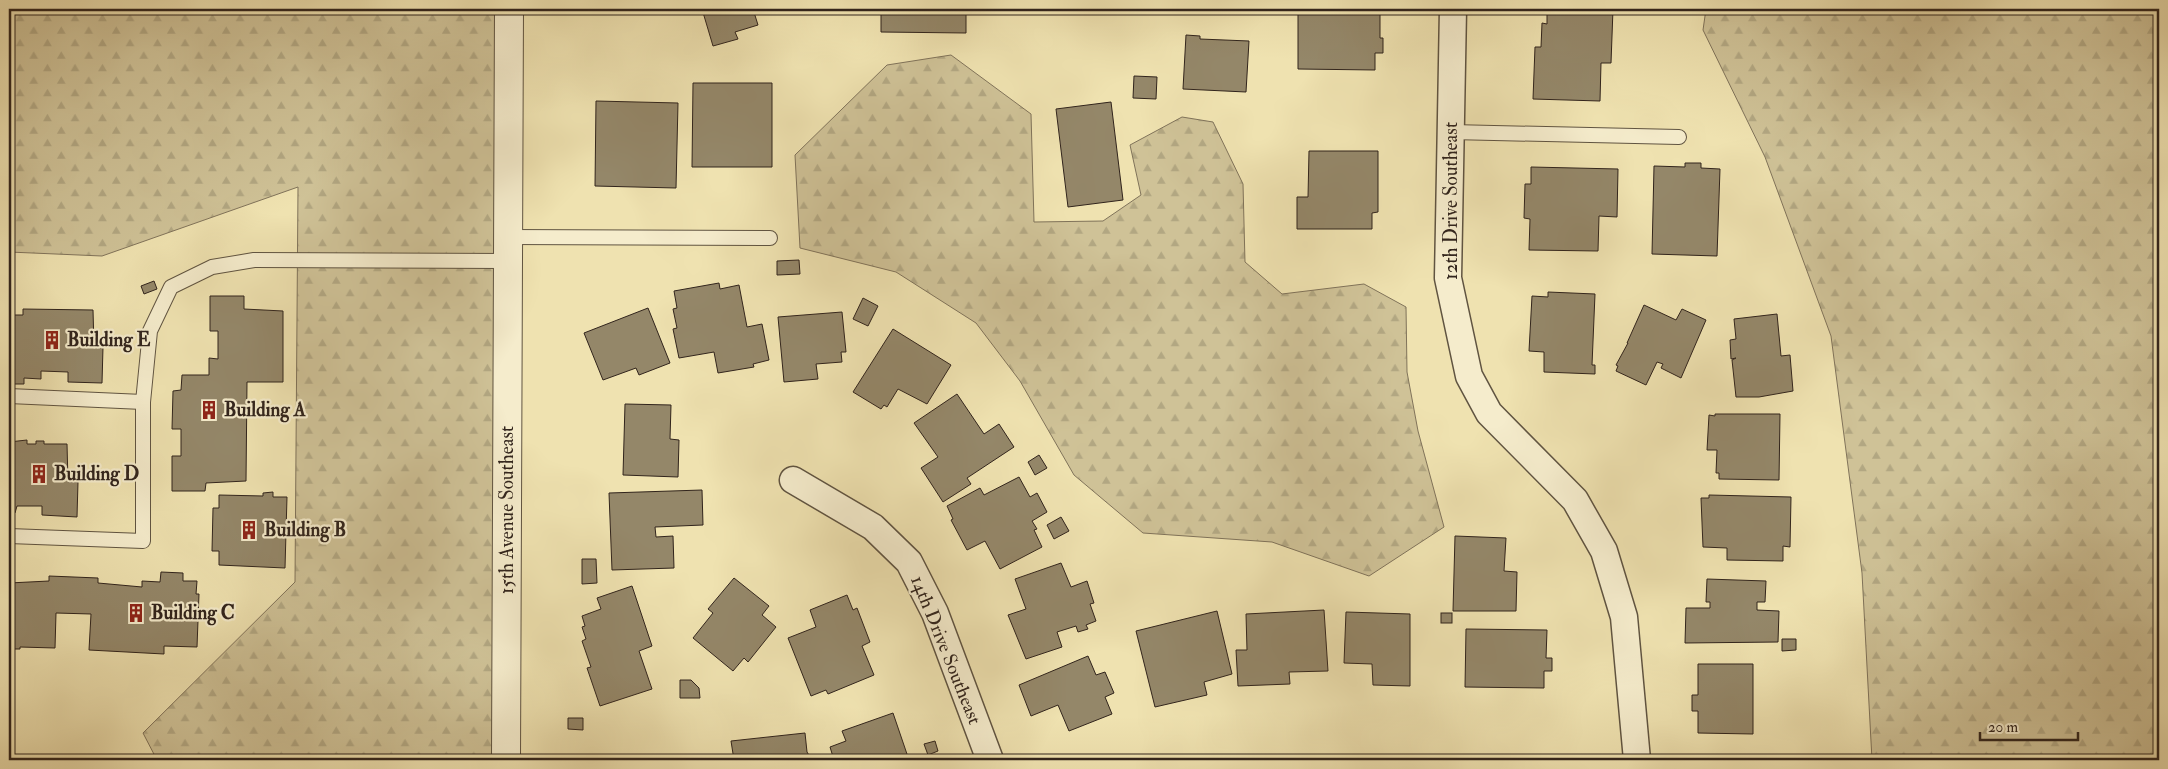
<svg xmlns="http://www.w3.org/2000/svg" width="2168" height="769" font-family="'IM FELL Double Pica',serif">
<defs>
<pattern id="forest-firs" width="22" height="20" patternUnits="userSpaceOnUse" patternTransform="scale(1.25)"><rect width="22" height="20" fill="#cfc297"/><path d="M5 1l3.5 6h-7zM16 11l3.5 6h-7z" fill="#b2a782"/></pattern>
</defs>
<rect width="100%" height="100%" fill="#efe2b0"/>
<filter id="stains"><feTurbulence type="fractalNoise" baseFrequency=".004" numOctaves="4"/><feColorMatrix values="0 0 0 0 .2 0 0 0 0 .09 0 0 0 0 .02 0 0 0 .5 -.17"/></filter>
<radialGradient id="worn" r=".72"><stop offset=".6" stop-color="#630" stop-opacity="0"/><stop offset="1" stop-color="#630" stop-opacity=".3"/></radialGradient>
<g fill="url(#forest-firs)" stroke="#80735a">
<path d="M9,9H504L506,760H157L143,733L295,582L298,187L102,256L9,252Z"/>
<path d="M1706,9H2159V760H1872L1862,573L1831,336L1765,157L1703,30Z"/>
<path d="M951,55L1031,114L1034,222L1103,221L1141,195L1130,145L1182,117L1213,122L1243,184L1245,262L1282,294L1364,284L1406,307L1407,372L1418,431L1444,527L1369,576L1272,542L1143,533L1074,475L1020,381L976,323L896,272L800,248L795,155L887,65Z"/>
</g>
<g fill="#948769" stroke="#31241c">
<path d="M702,9H753L758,25L735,32L738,39L713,46Z"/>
<path d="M881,9H966V33L881,32Z"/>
<path d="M1312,9H1380V38H1383V53H1375V70L1298,69V13H1312Z"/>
<path d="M1547,9H1613L1611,63H1601L1600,101L1533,99L1535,47H1541L1542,23L1547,24Z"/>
<path d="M1186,35L1200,36V39L1249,41L1246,92L1183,89Z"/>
<path d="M1134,76L1157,77L1156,99L1133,98Z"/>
<path d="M693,83H772V167H692Z"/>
<path d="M596,101L678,103L676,188L595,186Z"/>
<path d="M1111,102L1123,200L1068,207L1056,109Z"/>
<path d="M1309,151H1378V212L1372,213V229H1297V197H1308Z"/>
<path d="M1685,163H1701V168L1720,169L1717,256L1652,254L1654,166L1685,167Z"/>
<path d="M1531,167L1618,169L1617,217L1599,216L1598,251L1529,250L1530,219L1524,218L1525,184H1531Z"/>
<path d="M799,260L800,274L777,275V261Z"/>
<path d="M154,281L157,289L144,294L141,286Z"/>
<path d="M719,283L720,289L739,285L747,327L762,324L769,360L753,364L754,367L718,373L714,352L679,358L673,329L677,328L673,309L677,308L674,291Z"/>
<path d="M1548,292L1595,294L1592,365H1595V374L1544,372V352L1529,351L1532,296L1548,297Z"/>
<path d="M210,296H244V309L283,311V382H247L246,481L206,483L205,491H172V456H181V429H172L173,391L181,390L182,375H209V358L218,359V331H210Z"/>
<path d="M863,298L878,306L868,326L853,319Z"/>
<path d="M1644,305L1676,320L1682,309L1706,320L1681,378L1661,368L1663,364L1657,362L1646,385L1616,371L1618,366L1616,365L1628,343H1627Z"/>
<path d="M648,308L670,363L639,375L636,368L603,380L584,333Z"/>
<path d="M23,309L93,310L94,347H103L102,383L68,382V372L41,371V379L24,378V384H9V315H23Z"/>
<path d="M842,312L846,352H841L842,362L816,364L818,379L784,382L778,317Z"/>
<path d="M1777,314L1781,356L1790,355L1793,391L1759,397H1736L1732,360L1736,358L1731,359L1730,340L1736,339L1734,319Z"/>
<path d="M893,329L951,365L927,404L898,389L887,407L884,405L881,409L853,392Z"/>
<path d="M957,394L984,434L999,424L1014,447L967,478L971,484L943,502L921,468L938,457L914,423Z"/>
<path d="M625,404L671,405L670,439L679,440L678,477L623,475Z"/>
<path d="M1715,414H1780L1779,480L1719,479V473H1716L1717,450H1707L1709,415L1715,416Z"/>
<path d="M27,440V444H36V441H44V444H67L68,482H78L77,517L42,515V506H17L15,513H9V442Z"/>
<path d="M1039,455L1047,468L1035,475L1028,462Z"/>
<path d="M1019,477L1030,497L1037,493L1047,512L1032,521L1037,529L1034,530L1042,547L1000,569L985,541L967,550L951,520L953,519L947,506L980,488L984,495Z"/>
<path d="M702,490L703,525L655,527L656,537L673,536L674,568L612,570L609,493Z"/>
<path d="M273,492V497H287L285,568L219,565V551H212L213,508H219V495L263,496V493Z"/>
<path d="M1709,495L1791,497L1790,547L1783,546V561L1727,560V548L1703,547L1701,498H1709Z"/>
<path d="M1061,517L1069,531L1054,539L1047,525Z"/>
<path d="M1455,536L1506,538L1504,571L1517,572L1516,611H1453Z"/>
<path d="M582,559H596L597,583L582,584Z"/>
<path d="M1061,563L1071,587L1087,581L1094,603L1090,604L1096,621L1086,625L1088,629L1078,632L1076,626L1057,632L1062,647L1026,659L1008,615L1026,609L1015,579Z"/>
<path d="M161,572L183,573V581H197L196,594H199L197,647L164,646V654L89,650L91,614L56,613L55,648L20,647V649H9V583L49,581V576L98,578V583L142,587V581L160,582Z"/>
<path d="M734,578L769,606L762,615L776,627L748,662L744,658L733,671L693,638L713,613L708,609Z"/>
<path d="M1707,579L1766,581L1765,602H1757V610L1779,611L1778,642L1685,643L1686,608H1710V602H1706Z"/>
<path d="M632,586L652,646L639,651L652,689L600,706L587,668L591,667L582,641L586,639L582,627L585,626L582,616L601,609L597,598Z"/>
<path d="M847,595L853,610L857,608L870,642L862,646L874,675L828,694L826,690L811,696L788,638L816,627L810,610Z"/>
<path d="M1324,610L1328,671L1289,672L1290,684L1238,686L1236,650H1247L1246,614Z"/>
<path d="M1217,611L1232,674L1204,682L1207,695L1155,707L1136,631Z"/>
<path d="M1346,612L1410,614V686L1373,685L1372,664L1344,663Z"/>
<rect x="1441" y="613" width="11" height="10"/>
<path d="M1466,629L1547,630L1546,658H1552V671H1544V688L1465,687Z"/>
<path d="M1782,639H1796V650L1782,651Z"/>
<path d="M1088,656L1096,675L1105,672L1114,693L1105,697L1112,714L1069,731L1058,705L1031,716L1019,685Z"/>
<path d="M1698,664H1753V734L1698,733V711H1692V695H1698Z"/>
<path d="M680,680H691L699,688L700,698H680Z"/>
<path d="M893,713L909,760H834L830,747L846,741L842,731Z"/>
<path d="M568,718H583V730L568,729Z"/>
<path d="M805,733L807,752L812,760H734L731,741Z"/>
<path d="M935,741L938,751L928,755L924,744Z"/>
<path d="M1731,757L1787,758V760H1731Z"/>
<rect x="573" y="758" width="21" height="2"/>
</g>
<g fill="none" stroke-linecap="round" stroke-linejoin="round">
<g stroke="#605441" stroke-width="16">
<g id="service">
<path d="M1451,132L1679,137"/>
<path d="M508,237L770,238"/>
<path d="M9,396L143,402"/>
<path d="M9,536L143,541V402L150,331L171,287L212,267L254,260L508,261"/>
</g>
</g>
<g stroke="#605441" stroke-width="29">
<g id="minor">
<path d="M1453,9L1448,278L1469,376L1489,413L1575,500L1604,551L1624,617L1637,760"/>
<path d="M793,480L873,527L909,562L935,613L990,760"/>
</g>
</g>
<g stroke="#605441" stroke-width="30">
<path id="tertiary" d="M506,760L509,9"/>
</g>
<use href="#service" stroke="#f5eccc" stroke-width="14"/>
<use href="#minor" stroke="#f5eccc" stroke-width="26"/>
<use href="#tertiary" stroke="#f5eccc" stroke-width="28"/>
</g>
<defs>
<g id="building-bare" transform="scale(1.5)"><path d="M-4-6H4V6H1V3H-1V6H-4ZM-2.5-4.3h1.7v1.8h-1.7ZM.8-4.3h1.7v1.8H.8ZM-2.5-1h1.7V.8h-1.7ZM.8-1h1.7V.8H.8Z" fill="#8f2418" stroke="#f5eccc" stroke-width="2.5" paint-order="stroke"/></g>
</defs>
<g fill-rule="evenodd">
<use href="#building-bare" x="52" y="340"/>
<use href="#building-bare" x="209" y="410"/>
<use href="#building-bare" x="39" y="474"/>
<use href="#building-bare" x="249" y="530"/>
<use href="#building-bare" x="136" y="613"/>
</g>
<g text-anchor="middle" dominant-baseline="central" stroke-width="4.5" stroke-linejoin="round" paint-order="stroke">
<g font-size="19" fill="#31241c" stroke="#f5eccc">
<text transform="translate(1451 201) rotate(-90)">12th Drive Southeast</text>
<text transform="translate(507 510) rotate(-90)">15th Avenue Southeast</text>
<text transform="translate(946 650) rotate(68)">14th Drive Southeast</text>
</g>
<g font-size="19" font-weight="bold" fill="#31241c" stroke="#f5eccc" text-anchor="start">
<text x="67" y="340">Building E</text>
<text x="224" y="410">Building A</text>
<text x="54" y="474">Building D</text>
<text x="264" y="530">Building B</text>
<text x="151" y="613">Building C</text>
</g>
</g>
<rect width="2168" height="769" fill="none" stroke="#efe2b0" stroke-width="30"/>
<rect x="10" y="10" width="2148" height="749" fill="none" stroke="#31241c" stroke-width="2.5"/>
<rect x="15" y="15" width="2138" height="739" fill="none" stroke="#31241c"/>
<path d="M1980 732v8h98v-8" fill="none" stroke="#31241c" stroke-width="2.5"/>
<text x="1988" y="732" font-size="15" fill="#31241c" stroke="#f5eccc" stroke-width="4" paint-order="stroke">20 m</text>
<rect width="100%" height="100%" filter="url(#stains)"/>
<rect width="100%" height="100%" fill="url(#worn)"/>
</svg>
